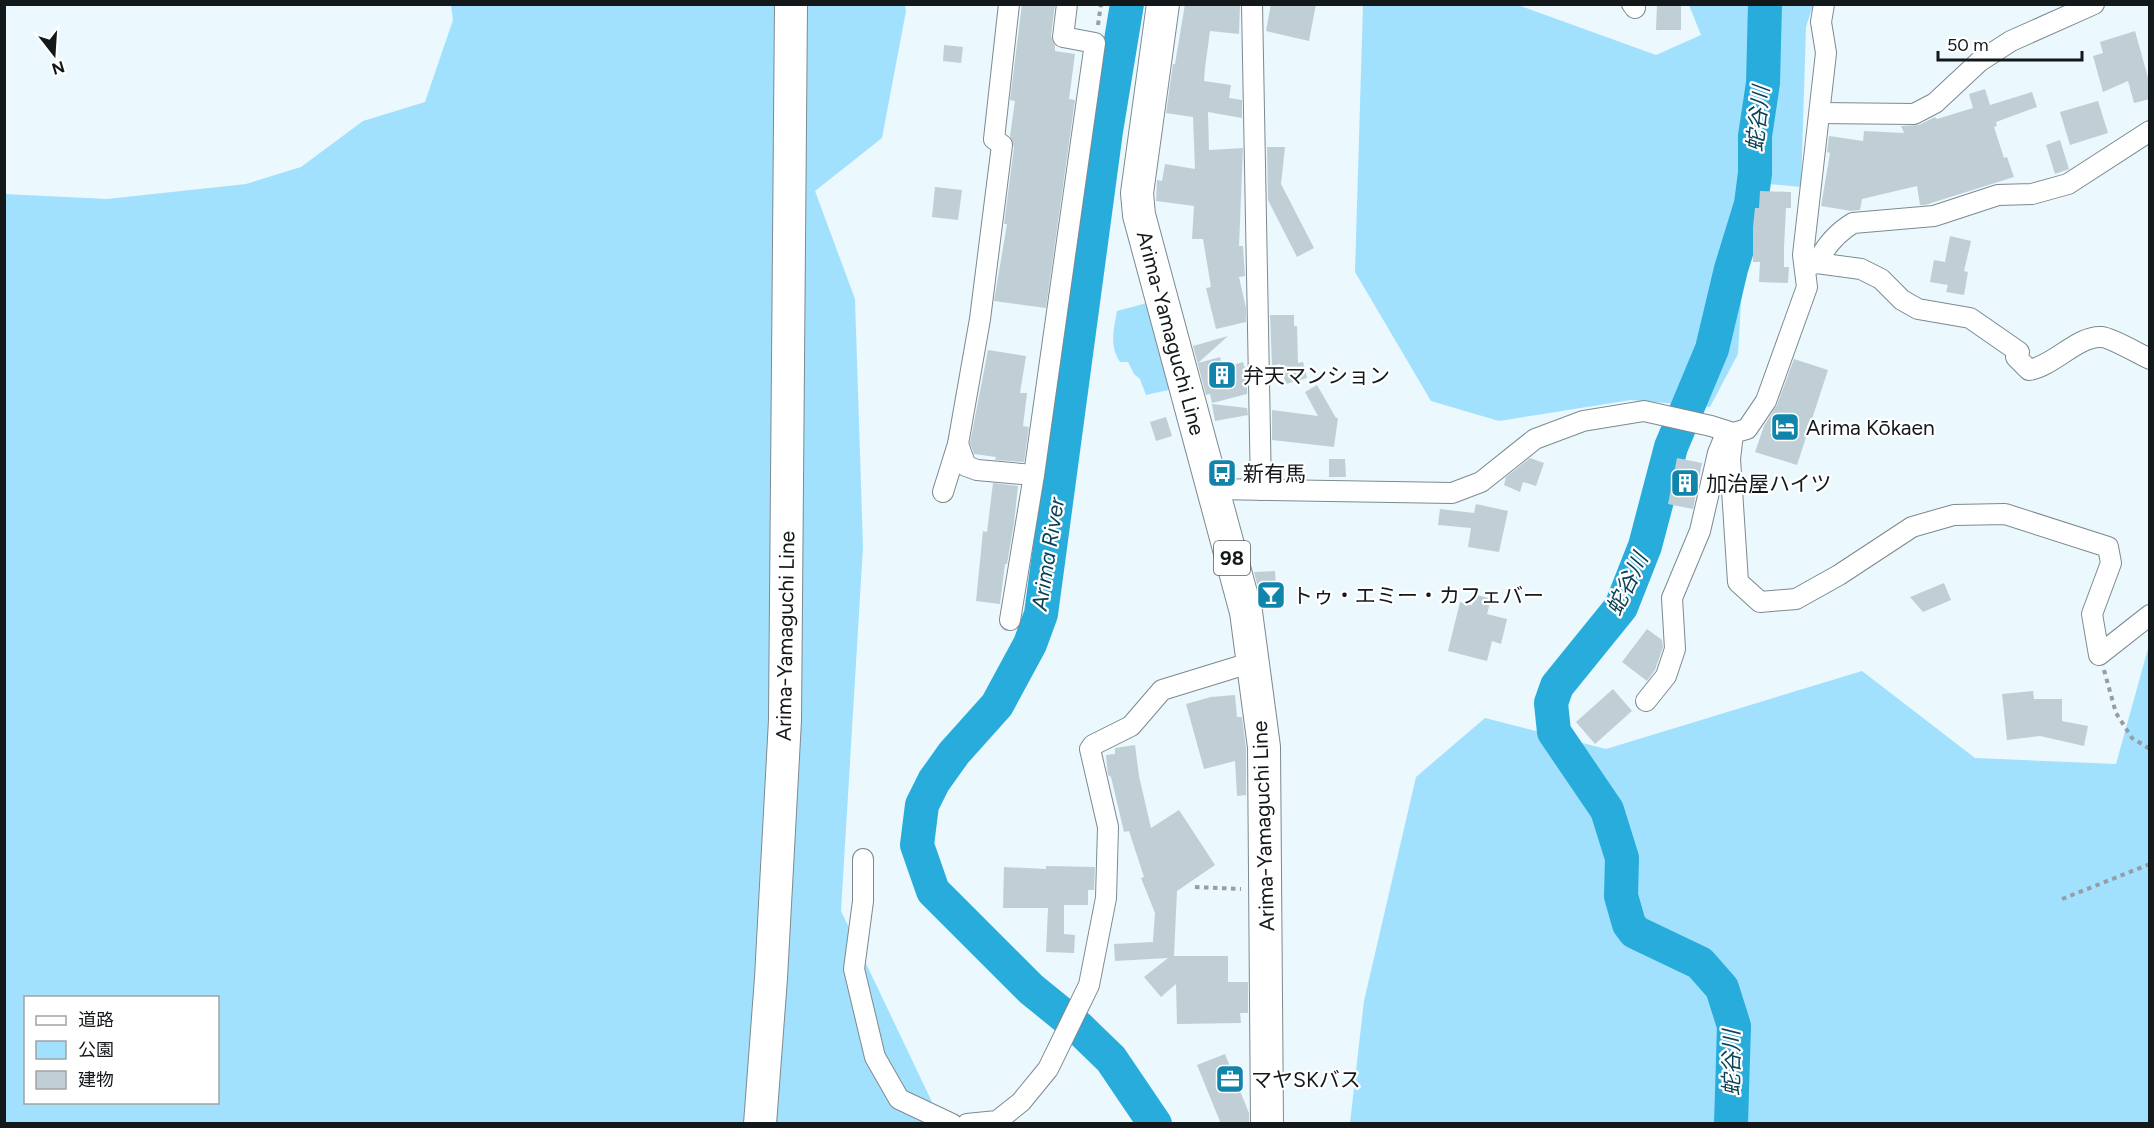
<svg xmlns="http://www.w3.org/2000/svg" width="2154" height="1128" font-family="Figtree,'Noto Sans JP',sans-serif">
<rect width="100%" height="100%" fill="#ebf8fd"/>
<g fill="#a1e1fe" fill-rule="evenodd">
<path d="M451,5H905L906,11L882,138L815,191L855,299L863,547L841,911L942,1123H5L4,194L107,199L246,184L301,167L363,121L425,102L453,20ZM26,998H218V1102H26Z"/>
<path d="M1363,5H1518L1656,55L1701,35L1689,5H1813L1806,27L1801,187L1748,182L1738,354L1710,407L1631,400L1499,421L1431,401L1355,272Z"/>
<path d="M1147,303L1173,389L1146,395L1140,379L1134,374L1128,362H1120C1109,345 1114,329 1117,311Z"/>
<path d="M2149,645V1123H1350L1364,1001L1416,777L1485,718L1606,749L1862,671L1975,758L2116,764Z"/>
</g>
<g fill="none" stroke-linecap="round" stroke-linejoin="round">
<g stroke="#27acdb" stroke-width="34">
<path d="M1127,4L1106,131L1041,614L1030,644L997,705L954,753L934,781L922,805L917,845L933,891L1031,989L1079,1028L1111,1059L1155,1124"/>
<path d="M1731,1124L1734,1026L1722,988L1700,963L1635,932L1629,924L1621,896L1622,858L1607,810L1554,732L1551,703L1557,686L1621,607L1645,546L1671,447L1712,349L1731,269L1751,204L1755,173V136L1763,83L1765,4"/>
</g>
</g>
<g fill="#c0cfd6">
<path d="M1022,4H1055L1051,36L1055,46V51L1075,54L1069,99L1075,100L1046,308L994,301L1007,224H1004L1014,147L1010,136L1015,101L1010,100Z"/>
<path d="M1185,4H1240L1239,34L1210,31L1205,68L1204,81L1231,85L1229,98L1242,100V118L1208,112L1209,150L1243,148L1239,246H1243L1245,276L1239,277L1246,308V322L1216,329L1206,288L1211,287L1203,239H1192L1194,206L1156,201L1157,180L1162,181L1165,164L1195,169L1193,117L1166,113L1173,64H1175Z"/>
<path d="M1271,4H1316L1309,41L1266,31Z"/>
<path d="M1657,4H1681V30H1656Z"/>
<path d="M2135,31L2150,85V99L2134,103L2128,81L2103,92L2093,56L2103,53L2100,42Z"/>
<path d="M944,45L963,47L961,63L943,61Z"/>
<path d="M1985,89L1990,105L2032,92L2037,107L1996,122L1997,126L1994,127L2004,158L2007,157L2014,177L1925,205H1920L1917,186L1862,199L1860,210L1851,211L1821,206L1830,153L1827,152L1829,136L1863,141L1864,131L1904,133L1901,126L1919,125L1935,117L1937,119L1973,108L1969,94Z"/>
<path d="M2098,101L2108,133L2070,145L2060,112Z"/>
<path d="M2060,140L2069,169L2055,174L2046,145Z"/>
<path d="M1267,147H1285L1281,184L1314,248L1297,257L1268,200Z"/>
<path d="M935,187L962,190L958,220L932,217Z"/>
<path d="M1760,191L1791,192V208H1786L1784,247V267H1789L1788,283L1759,282L1760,262H1753V227L1755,208H1759Z"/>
<path d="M1950,236L1971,241L1964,271L1968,272L1964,295L1946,292L1948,285L1930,282L1934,260L1945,262Z"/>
<path d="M1270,315H1294V326H1297L1298,363L1303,362L1307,378L1286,384L1280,364L1272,366Z"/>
<path d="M1228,336L1198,363L1220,357L1223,368L1243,362L1247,375V394L1212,403L1210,394L1206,395L1193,346Z"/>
<path d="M988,350L1026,356L1020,393H1027L1023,426L1029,427L1024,462L995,460L996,457L974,454L970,443Z"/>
<path d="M1794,359L1828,370L1797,465L1755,452L1764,426L1777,405Z"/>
<path d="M1317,385L1336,418H1338L1334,447L1272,440V410L1318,416L1305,392Z"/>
<path d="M1212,404L1247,408L1248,415L1215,421Z"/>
<path d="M1166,417L1172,436L1156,441L1150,422Z"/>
<path d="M1530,458L1544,463L1536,486L1523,482L1520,492L1504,485L1506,477Z"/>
<path d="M1677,458L1702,463L1693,509L1668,504Z"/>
<path d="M1329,459H1345L1346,477H1329Z"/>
<path d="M993,483L1018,486L1014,523L1007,564H1005L1000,604L976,601L983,531L987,532Z"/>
<path d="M1476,504L1508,511L1499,552L1468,547L1471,528L1438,525L1440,509L1474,513Z"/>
<path d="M1275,571L1276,586H1271L1272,591L1259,592L1254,572Z"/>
<path d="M1944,583L1951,600L1923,612L1910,597Z"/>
<path d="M1474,594L1491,599L1487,614L1507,619L1501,644L1492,641L1487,661L1448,651L1460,602L1472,605Z"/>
<path d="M1647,629L1662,640L1663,647L1655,670L1647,681L1622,662Z"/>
<path d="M1613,689L1632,711L1595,744L1576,722Z"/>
<path d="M2033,691L2034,699H2062V721L2088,726L2084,746L2040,736L2007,740L2002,694Z"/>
<path d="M1235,695L1237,717H1242L1246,748V795L1237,796L1235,761L1204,769L1186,704L1211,697Z"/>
<path d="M1135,745L1139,776L1151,828L1179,810L1215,865L1177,891L1174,956H1228V982H1248V1013H1240L1241,1023L1177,1024L1176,984L1161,997L1144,977L1168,958L1115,961L1114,944L1153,942V940L1155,913L1141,878L1144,877L1129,831L1124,832L1111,777L1108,775L1106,755L1115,754V748Z"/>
<path d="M1046,866L1095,867L1094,890H1088V905H1064V934L1075,935L1074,953L1046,952L1048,908H1003L1004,867L1046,869Z"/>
<path d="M1225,1054L1249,1113V1124H1221L1197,1065Z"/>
</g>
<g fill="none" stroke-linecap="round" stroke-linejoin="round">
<g stroke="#7c8a90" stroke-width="22">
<g id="street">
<path d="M1252,4L1261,490"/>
<path d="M1632,4L1635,8"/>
<path d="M1820,113L1914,114L1935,103L1980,61L2011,41L2094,4"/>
<path d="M1817,263L1861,269L1881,279L1902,300L1918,309L1970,318L2019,352L2016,357L2029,370C2054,366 2078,335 2102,337C2112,338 2139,354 2150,359"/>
<path d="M1806,266L1817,263C1825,247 1838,232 1853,223L1934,216L1998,195L2032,194L2068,184L2150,131"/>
<path d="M1733,433L1730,459L1738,582L1760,602L1796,599L1839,575L1912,527L1954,515L2005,514L2108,547L2111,563L2092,614L2099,655L2150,615"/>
<path d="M958,444L966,466L977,470L1034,475"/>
<path d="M1214,489L1452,493L1481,482L1535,439L1583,421L1644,411L1711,426L1733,433L1747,429L1766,401L1807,287L1803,255L1826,53L1821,22L1824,4"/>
<path d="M943,492L958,444L980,319L1002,145L994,139L1009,4"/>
<path d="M1010,620L1034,475L1095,43L1063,37L1067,4"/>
<path d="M1646,701L1666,676L1675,649L1672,598L1700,531L1718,453L1725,436"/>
<path d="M863,859V901L854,969L875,1057L899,1099L952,1124"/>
<path d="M967,1124L997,1121L1021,1102L1048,1069L1089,985L1106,898L1108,827L1090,749L1093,745L1131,726L1162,690L1253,662"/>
</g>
</g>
<g stroke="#7c8a90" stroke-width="34">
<g id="primary">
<path d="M1163,4L1137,193L1139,215L1246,612L1264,747L1267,1124"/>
<path d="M760,1124L771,978L785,720L791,4"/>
</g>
</g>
<g stroke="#959ea3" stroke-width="4" stroke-dasharray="4.5 4.5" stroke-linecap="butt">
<path d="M1098,25L1101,4"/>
<path d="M2104,670L2116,713L2132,738L2150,749"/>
<path d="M1195,887L1241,889"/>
<path d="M2062,899L2150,864"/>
</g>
<use href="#street" stroke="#fff" stroke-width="20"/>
<use href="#primary" stroke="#fff" stroke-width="32"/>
</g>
<defs>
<g id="building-square" transform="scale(1.5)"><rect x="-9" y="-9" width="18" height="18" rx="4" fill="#1084aa" stroke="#fff"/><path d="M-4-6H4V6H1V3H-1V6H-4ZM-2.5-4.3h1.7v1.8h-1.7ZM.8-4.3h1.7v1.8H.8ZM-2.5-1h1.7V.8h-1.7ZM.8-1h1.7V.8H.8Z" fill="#fff"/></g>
<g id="hotel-square" transform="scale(1.5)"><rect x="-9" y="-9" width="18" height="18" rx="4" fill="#1084aa" stroke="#fff"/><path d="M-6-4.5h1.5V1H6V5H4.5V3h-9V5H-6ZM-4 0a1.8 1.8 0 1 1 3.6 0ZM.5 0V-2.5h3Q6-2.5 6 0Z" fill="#fff"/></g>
<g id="bus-square" transform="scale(1.5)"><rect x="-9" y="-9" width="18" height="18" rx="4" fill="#1084aa" stroke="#fff"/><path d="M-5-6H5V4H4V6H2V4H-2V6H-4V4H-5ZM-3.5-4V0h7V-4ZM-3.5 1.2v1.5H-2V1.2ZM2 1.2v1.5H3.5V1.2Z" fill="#fff"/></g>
<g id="bar-square" transform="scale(1.5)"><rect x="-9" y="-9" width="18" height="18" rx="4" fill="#1084aa" stroke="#fff"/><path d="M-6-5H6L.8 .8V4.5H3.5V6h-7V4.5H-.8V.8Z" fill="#fff"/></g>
<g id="office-square" transform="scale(1.5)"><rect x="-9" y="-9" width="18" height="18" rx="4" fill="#1084aa" stroke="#fff"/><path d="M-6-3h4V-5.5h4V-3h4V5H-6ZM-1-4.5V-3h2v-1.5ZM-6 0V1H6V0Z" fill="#fff"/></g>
</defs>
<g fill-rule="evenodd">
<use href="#building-square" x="1222" y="375"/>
<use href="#hotel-square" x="1785" y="427"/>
<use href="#bus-square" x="1222" y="473"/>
<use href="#building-square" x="1685" y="483"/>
<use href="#bar-square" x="1271" y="595"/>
<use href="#office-square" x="1230" y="1079"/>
</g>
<g text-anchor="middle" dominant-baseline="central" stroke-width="4.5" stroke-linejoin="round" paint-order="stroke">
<rect fill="#fff" stroke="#5a5d5f" stroke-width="1.5" x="1214" y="541" width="36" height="34" rx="4.5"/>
<g font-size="20" font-weight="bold" fill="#13181b">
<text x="1232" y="558">98</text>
</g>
<g font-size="21" fill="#13181b" stroke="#fff">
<text transform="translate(1171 333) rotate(75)">Arima-Yamaguchi Line</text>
<text transform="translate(785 636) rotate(-89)">Arima-Yamaguchi Line</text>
<text transform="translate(1263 826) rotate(-92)">Arima-Yamaguchi Line</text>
</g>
<g font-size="21" fill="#13181b" stroke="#fff" text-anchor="start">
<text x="1243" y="375">弁天マンション</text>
<text x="1806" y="427">Arima Kōkaen</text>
<text x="1243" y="473">新有馬</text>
<text x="1706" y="483">加治屋ハイツ</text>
<text x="1292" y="595">トゥ・エミー・カフェバー</text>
<text x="1251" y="1079">マヤSKバス</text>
</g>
<g font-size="22" font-style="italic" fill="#0c4255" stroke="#fff">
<text transform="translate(1758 119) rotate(-84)">蛇谷川</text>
<text transform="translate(1048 554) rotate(-81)">Arima River</text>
<text transform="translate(1627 584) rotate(-64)">蛇谷川</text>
<text transform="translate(1731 1063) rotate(-90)">蛇谷川</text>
</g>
</g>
<rect width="2154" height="1128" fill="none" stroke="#13181b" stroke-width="12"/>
<rect x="24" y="996" width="195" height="108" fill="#ffffff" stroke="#a1a3a4" stroke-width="1.5"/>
<rect x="36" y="1016" width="30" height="9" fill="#ffffff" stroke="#a1a3a4" stroke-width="1.5"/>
<text x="78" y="1026" font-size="18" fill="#13181b">道路</text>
<rect x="36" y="1041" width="30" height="18" fill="#a1e1fe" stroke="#a1a3a4" stroke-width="1.5"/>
<text x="78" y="1056" font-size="18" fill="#13181b">公園</text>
<rect x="36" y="1071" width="30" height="18" fill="#c0cfd6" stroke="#a1a3a4" stroke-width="1.5"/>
<text x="78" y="1086" font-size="18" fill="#13181b">建物</text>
<g transform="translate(54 54) rotate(163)" stroke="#ffffff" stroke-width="4.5" paint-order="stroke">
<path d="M0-4.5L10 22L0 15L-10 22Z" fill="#13181b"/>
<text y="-9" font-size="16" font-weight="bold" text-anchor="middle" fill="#13181b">N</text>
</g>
<path d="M1938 51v9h144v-9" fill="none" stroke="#13181b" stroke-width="3"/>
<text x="1947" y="51" font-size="18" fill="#13181b" stroke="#ffffff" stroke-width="4.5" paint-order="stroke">50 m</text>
</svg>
